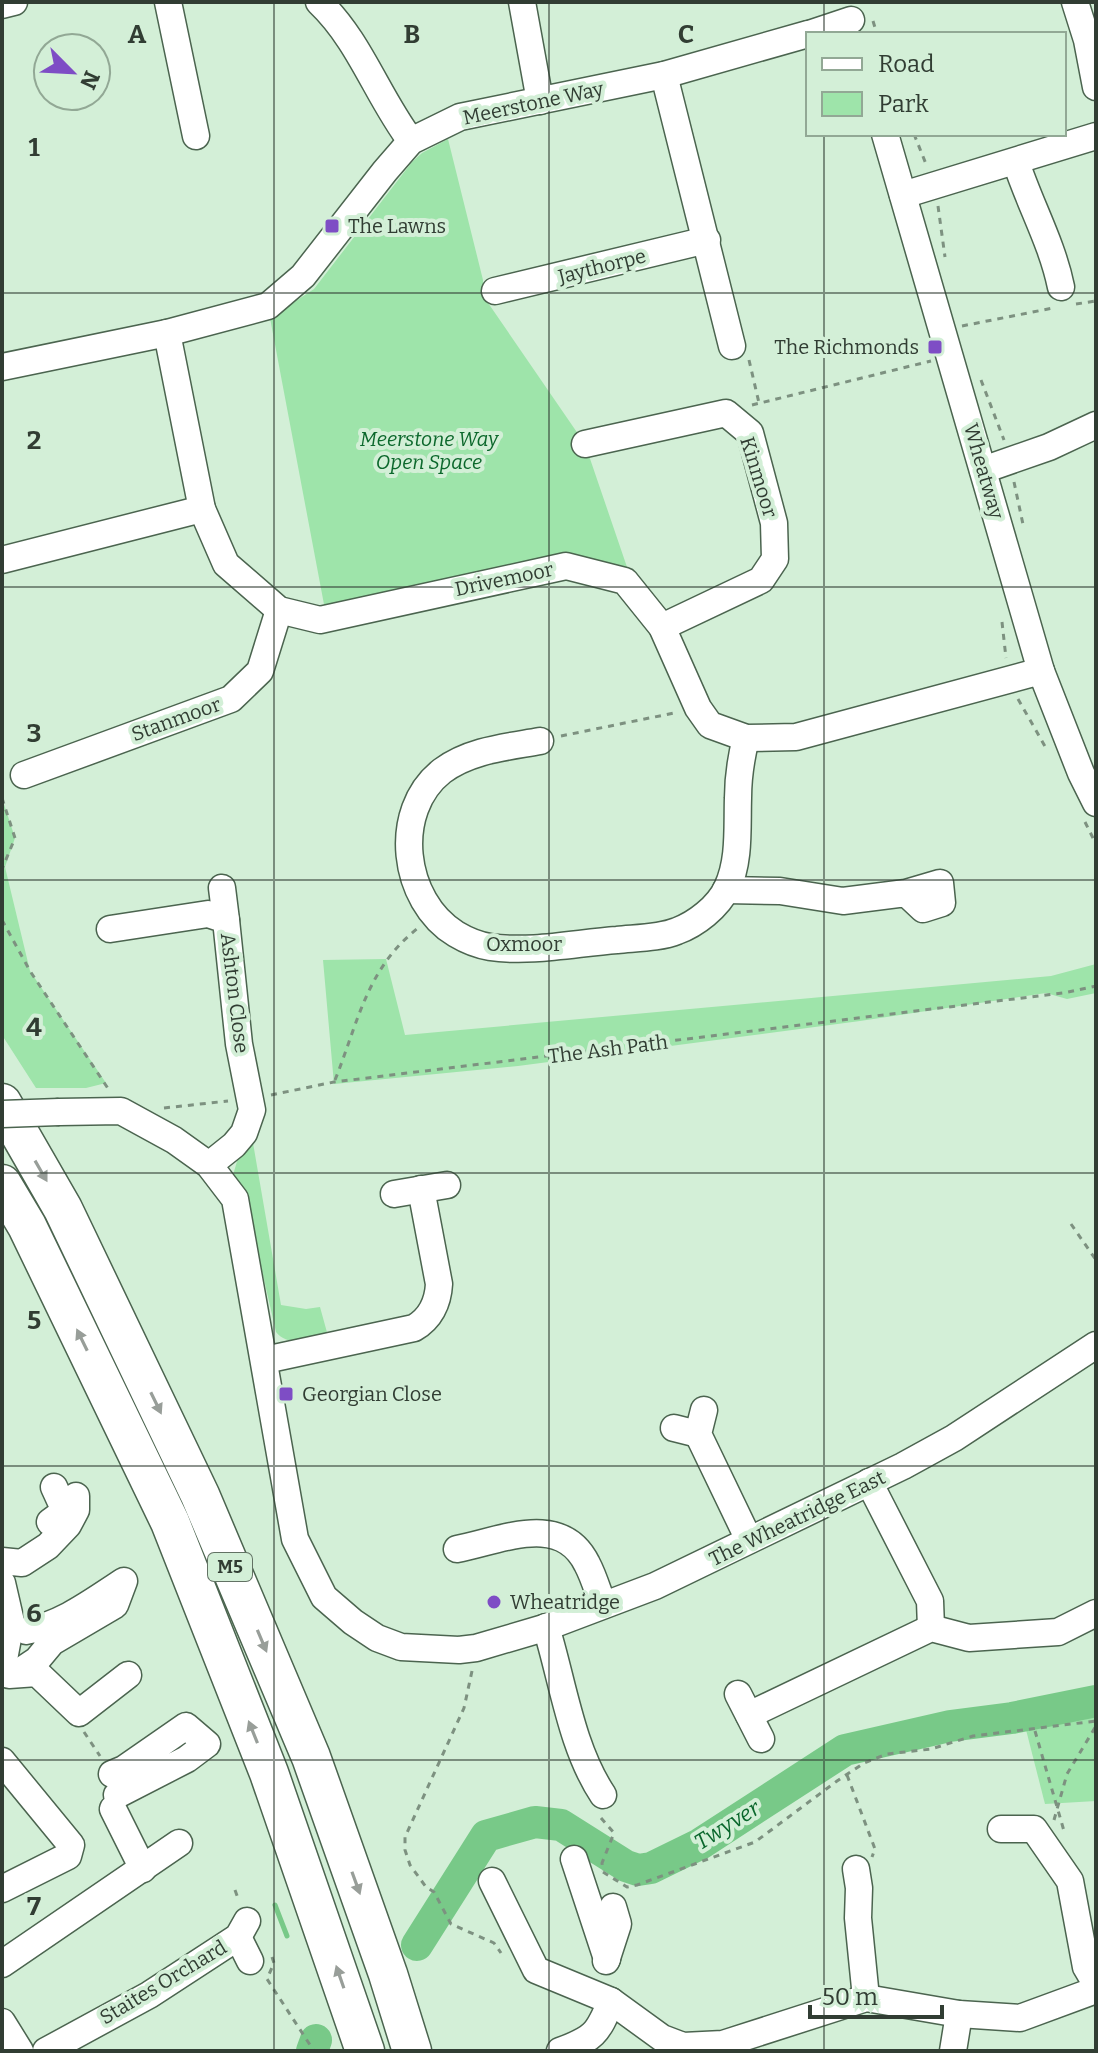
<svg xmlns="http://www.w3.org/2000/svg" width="1098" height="2053" font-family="Bitter,serif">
<rect width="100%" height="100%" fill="#d3efd7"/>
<g fill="#9ee4aa">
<path d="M448,139L483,280L484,297L585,444L628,570L326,615L270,318L314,289L412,162L422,153Z"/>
<path d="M2,798L15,838L5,867L30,971L106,1083L86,1088H36L2,1035Z"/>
<path d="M386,959L405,1035L1051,976L1096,964V993L1067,999L1046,993L860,1021L518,1066L334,1084L323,960Z"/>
<path d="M253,1143L281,1305L306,1309L320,1307L328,1336C311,1339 289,1348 276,1332L252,1227L233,1175L238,1158Z"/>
<path d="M1096,1697V1801L1045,1804L1023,1718Z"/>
</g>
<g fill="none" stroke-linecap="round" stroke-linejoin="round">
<path stroke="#78c988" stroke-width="5" d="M275,1905L287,1936"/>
<g stroke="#78c988" stroke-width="32">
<path d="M417,1945L486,1836L535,1822L561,1825L626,1866L638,1870L651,1868L700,1844L845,1750L950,1726L1012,1718L1096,1701"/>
<path d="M312,2051L316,2040"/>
</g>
<g stroke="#4b644f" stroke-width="29">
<g id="minor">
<path d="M168,2L196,136"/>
<path d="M319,2C360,41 377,96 411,141"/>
<path d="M522,2L540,101"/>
<path d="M1075,2L1087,40L1096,87"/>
<path d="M2,5L14,2"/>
<path d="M809,34L851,20"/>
<path d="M664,75L732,346"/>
<path d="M885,134L1041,671L1081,773L1096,803"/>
<path d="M1016,162C1030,205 1052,243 1061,287"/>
<path d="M903,195L1096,136"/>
<path d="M495,291L707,240"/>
<path d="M167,333L202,509L226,564L279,610L320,620L566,566L625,581L662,627L698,708L710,725L746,738L796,737L1041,671"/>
<path d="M2,367L167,333L268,306L303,276L385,171L411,141L460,117L664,75L808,34"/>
<path d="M585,444L726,413L750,433L774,523L775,559L761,580L662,627"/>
<path d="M983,470L1049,447L1096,425"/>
<path d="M2,560L202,509"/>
<path d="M540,741C507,747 470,750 442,771C391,811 402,901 456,934C466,940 478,945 490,947C531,953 576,943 617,940C636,938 660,938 677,931C696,924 718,907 727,888C740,861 737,828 738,798C738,778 741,758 746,738"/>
<path d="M24,775L231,699L260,671L279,610"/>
<path d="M222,888L226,920"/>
<path d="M726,890L780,891L843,901L906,893L940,883L942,903L923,909L906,893"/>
<path d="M110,929L208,914L226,920L239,1044L252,1110L244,1133L234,1145L209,1165"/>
<path d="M59,1112L121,1111L174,1140L209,1165L235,1199L295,1539L324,1597L353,1622L377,1638L401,1647L459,1650L476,1648L544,1628L655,1586L903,1466L954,1438L1096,1345"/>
<path d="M394,1194L447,1185"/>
<path d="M265,1360L414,1328C430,1319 438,1303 439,1284L421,1189"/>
<path d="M704,1410L698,1434L749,1540"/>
<path d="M674,1428L698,1434"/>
<path d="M869,1482L930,1601L931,1628"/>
<path d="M50,1522L65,1511L54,1487"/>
<path d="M457,1549C500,1541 561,1511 587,1564C594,1577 598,1592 603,1605"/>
<path d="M2,1561L22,1563L48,1546L68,1525L76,1510V1496"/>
<path d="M2,1583L11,1622L2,1670"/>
<path d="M546,1627C563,1682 571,1747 603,1795"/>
<path d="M16,1674L37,1660L52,1642L115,1605L124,1581C93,1601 62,1625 26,1631"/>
<path d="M9,1675L37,1673L79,1713L128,1675"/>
<path d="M738,1694L761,1739"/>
<path d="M749,1715L931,1628L969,1638L1058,1632L1096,1613"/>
<path d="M2,1761L71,1845L68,1856L2,1889"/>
<path d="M112,1774L124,1769L186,1726L207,1744L187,1759L117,1795"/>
<path d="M113,1809L143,1869"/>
<path d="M1001,1829H1034L1070,1881L1086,1967L1096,1984"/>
<path d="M574,1859L607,1959"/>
<path d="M856,1869L859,1888L858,1918L866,1998"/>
<path d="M492,1881L536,1970L611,2001L662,2038L683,2046L723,2044L866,1998L959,2014L1020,2018L1096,1990"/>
<path d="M238,1937L250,1961"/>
<path d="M606,1961L618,1924L613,1907"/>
<path d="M2,1964L179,1843"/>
<path d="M2,2022L20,2051"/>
<path d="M46,2051L149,1995L238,1937L247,1921"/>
<path d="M560,2051C593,2039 598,2034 611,2001"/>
<path d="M953,2051L959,2014"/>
</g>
</g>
<g stroke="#4b644f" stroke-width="41">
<g id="highway">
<path d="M2,1103L63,1209L200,1495L311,1757L388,1974L412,2051"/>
<path d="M2,1184L27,1226L170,1522L269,1773L365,2051"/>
</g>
</g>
<g stroke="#7d9180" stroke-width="3" stroke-dasharray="6 6" stroke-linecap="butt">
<path d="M873,21L877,34"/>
<path d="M914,134L926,164"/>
<path d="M938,206L945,257"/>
<path d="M1076,304L1096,301"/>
<path d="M962,326L1053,308"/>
<path d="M749,360L759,403"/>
<path d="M981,380L1004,440"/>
<path d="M752,405L931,361"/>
<path d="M1014,482L1024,529"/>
<path d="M1002,622L1006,658"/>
<path d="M1018,699L1046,748"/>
<path d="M561,736L674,713"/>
<path d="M2,798L15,838L2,869"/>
<path d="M1085,822L1096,844"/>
<path d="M2,920L30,971L109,1090"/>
<path d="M335,1080C358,1023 366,969 418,928"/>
<path d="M271,1095L334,1082L1063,993L1096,986"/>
<path d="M164,1108L228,1101"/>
<path d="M1071,1224L1096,1260"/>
<path d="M472,1671L464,1708L405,1837V1850L410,1865L426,1887L434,1892L451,1924L494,1943L501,1953"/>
<path d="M1035,1731L1064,1831"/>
<path d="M84,1732L100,1756"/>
<path d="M847,1775L875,1849L872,1857"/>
<path d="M601,1818L614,1833L602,1863L603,1871"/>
<path d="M1054,1820L1067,1774L1096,1726"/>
<path d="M603,1872L627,1887L637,1885L755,1842L837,1781L864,1763L887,1754L931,1749L973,1736L1096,1721"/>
<path d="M235,1890L239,1901"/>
<path d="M272,1957L274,1963L267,1979L314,2051"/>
</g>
<use href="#minor" stroke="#fff" stroke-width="26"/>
<use href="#highway" stroke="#fff" stroke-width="38"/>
<g stroke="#4b644f" stroke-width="29" stroke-linecap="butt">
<path id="minor-bridge" d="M2,1114L59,1112"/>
</g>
<use href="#minor-bridge" stroke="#fff" stroke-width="26"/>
</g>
<defs><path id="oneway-solid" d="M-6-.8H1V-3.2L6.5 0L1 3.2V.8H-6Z" transform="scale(2)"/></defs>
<g fill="#989e99">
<use href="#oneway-solid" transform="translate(41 1171) rotate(60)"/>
<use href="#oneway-solid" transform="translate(82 1340) rotate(-116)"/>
<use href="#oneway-solid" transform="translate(156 1403) rotate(64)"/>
<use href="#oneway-solid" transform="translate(262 1641) rotate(67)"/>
<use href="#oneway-solid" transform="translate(253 1732) rotate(-112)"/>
<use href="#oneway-solid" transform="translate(356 1883) rotate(70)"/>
<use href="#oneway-solid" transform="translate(340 1977) rotate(-109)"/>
</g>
<path fill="none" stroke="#313d33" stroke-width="2" stroke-opacity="0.55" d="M274,2V2051M549,2V2051M824,2V34M824,134V2051M2,293H1096M2,587H1096M2,880H1096M2,1173H1096M2,1466H1096M2,1760H1096"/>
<g fill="#7e4dc5" stroke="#d3efd7" stroke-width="3">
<rect x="324" y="218" width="16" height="16" rx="4"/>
<rect x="927" y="339" width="16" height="16" rx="4"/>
<rect x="278" y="1386" width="16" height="16" rx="4"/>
<circle cx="494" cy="1602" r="8"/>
</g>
<g text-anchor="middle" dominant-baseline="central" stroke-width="8" stroke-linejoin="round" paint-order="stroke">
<rect fill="#d3efd7" stroke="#627264" stroke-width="2" x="208" y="1553" width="44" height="28" rx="6"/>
<g font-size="18" font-weight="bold" fill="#313d33">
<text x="230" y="1567">M5</text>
</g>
<g font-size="20" fill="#313d33" stroke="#d3efd7">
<text transform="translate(533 103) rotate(-12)">Meerstone Way</text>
<text transform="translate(602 266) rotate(-14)">Jaythorpe</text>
<text transform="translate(984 471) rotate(74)">Wheatway</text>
<text transform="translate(759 477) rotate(73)">Kinmoor</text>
<text transform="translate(504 579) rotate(-12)">Drivemoor</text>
<text transform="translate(176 719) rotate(-20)">Stanmoor</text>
<text x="524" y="944">Oxmoor</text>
<text transform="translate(235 993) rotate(83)">Ashton Close</text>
<text transform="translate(608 1049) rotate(-7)">The Ash Path</text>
<text transform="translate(797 1518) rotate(-26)">The Wheatridge East</text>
<text transform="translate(163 1982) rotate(-31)">Staites Orchard</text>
</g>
<g font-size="20" fill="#313d33" stroke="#d3efd7" text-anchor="start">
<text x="348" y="226">The Lawns</text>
<text x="919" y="347" text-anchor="end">The Richmonds</text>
<text x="302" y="1394">Georgian Close</text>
<text x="510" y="1602">Wheatridge</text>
</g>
<g font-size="20" font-style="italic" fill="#0c682c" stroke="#d3efd7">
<text x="429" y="439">Meerstone Way<tspan x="429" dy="23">Open Space</tspan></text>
</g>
<g font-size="22" font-style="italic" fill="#0a672c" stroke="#d3efd7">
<text transform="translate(727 1825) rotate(-32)">Twyver</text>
</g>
</g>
<g font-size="26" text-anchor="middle" font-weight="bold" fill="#313d33" stroke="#d3efd7" stroke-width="8" stroke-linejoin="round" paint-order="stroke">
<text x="137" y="43">A</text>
<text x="412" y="43">B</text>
<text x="686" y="43">C</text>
<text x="34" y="156">1</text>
<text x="34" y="449">2</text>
<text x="34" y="742">3</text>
<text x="34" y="1036">4</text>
<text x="34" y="1329">5</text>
<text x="34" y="1622">6</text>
<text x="34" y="1915">7</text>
</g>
<rect width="1098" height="2053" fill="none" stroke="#313d33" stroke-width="8"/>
<rect x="806" y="32" width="260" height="104" fill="#d3efd7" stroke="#92a895" stroke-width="2"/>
<rect x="822" y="58" width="40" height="12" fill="#ffffff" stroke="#92a895" stroke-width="2"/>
<text x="878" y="72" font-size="24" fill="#313d33">Road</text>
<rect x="822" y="92" width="40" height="24" fill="#9ee4aa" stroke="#92a895" stroke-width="2"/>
<text x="878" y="112" font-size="24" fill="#313d33">Park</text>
<g transform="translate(72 72) rotate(114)"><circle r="38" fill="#d3efd7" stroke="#92a895" stroke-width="2"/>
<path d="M0-6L14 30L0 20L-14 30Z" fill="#7e4dc5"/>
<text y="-12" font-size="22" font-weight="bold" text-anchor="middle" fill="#313d33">N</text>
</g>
<path d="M810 2005v12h132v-12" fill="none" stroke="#313d33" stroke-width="4"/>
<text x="822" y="2005" font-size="24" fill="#313d33" stroke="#d3efd7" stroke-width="6" paint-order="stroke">50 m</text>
</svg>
